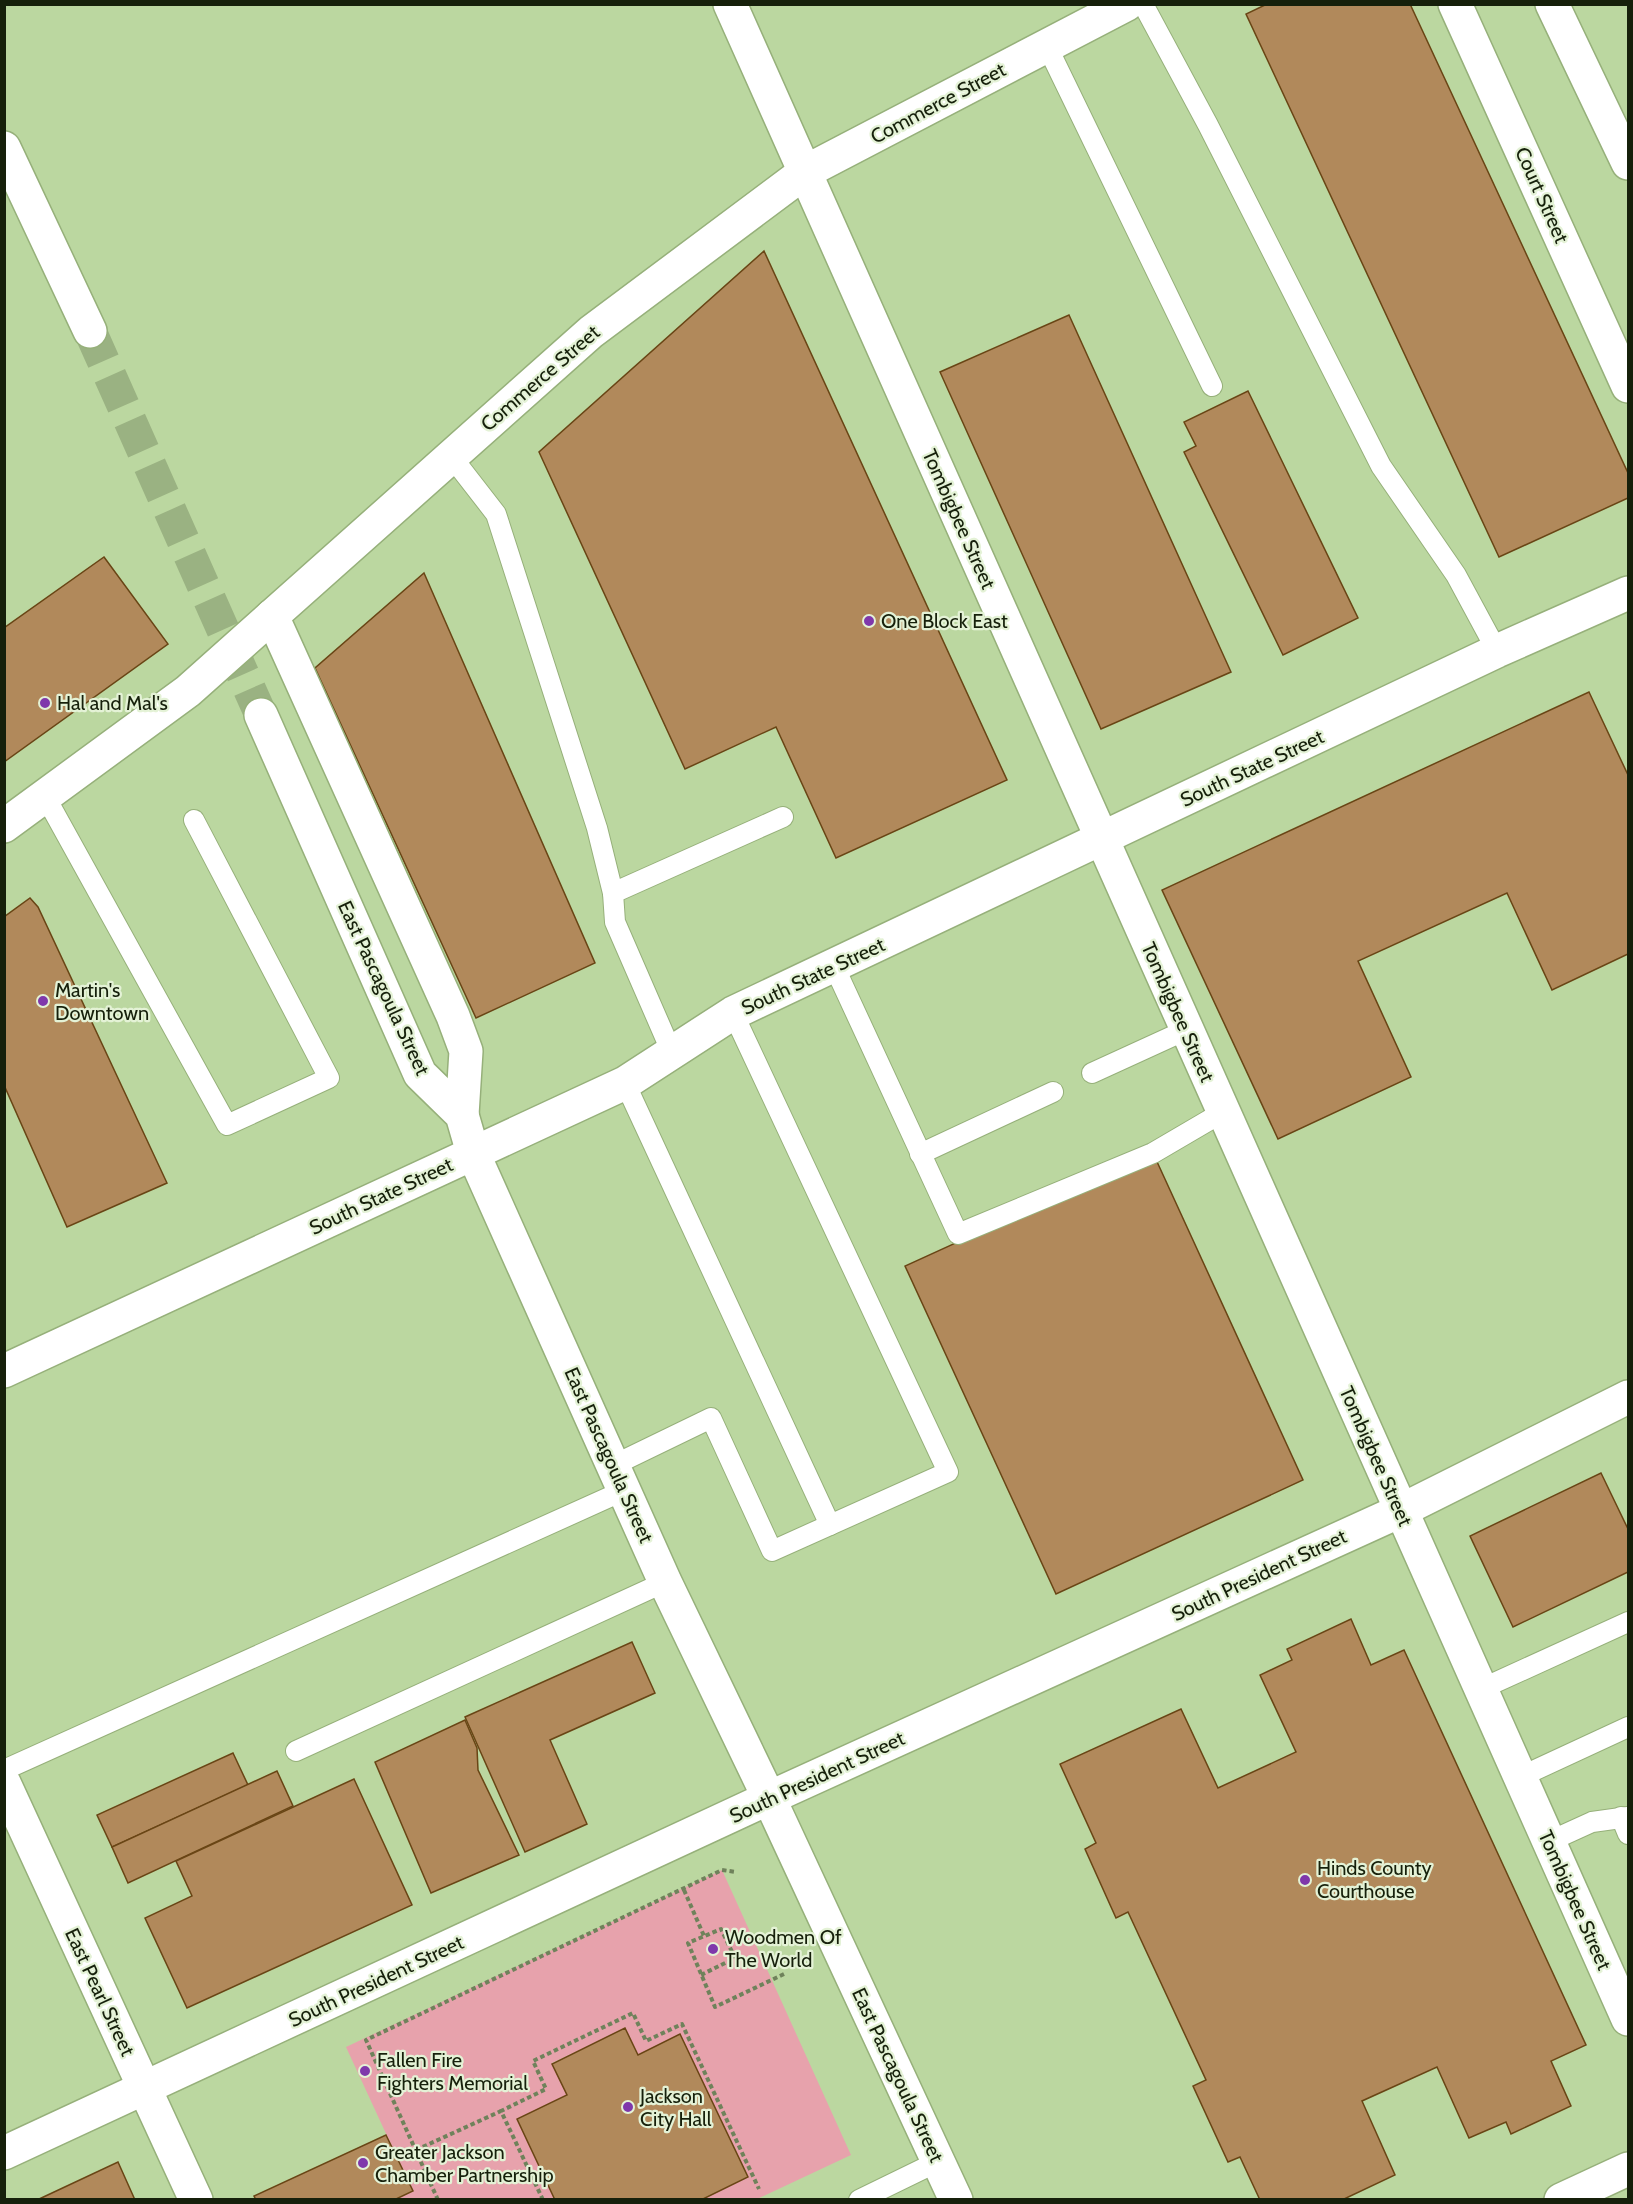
<svg xmlns="http://www.w3.org/2000/svg" width="1633" height="2204" font-family="Cabin,sans-serif">
<rect width="100%" height="100%" fill="#bbd7a0"/>
<path fill="#e7a2ac" d="M722,1870L851,2155L757,2199H701L748,2176L680,2035L638,2055L625,2029L552,2063L567,2095L517,2119L555,2199H394L412,2190L346,2047Z"/>
<g fill="#b1895b" stroke="#694515" stroke-width="1.5">
<path d="M1267,4H1410L1628,473V498L1499,557L1246,14Z"/>
<path d="M764,251L1007,780L836,858L776,727L685,769L539,452Z"/>
<path d="M1069,315L1231,672L1101,729L940,372Z"/>
<path d="M1248,391L1358,618L1283,655L1184,452L1196,446L1184,422Z"/>
<path d="M104,557L168,644L4,762V628Z"/>
<path d="M424,573L595,963L476,1018L315,668Z"/>
<path d="M1589,692L1628,775V954L1552,990L1507,893L1358,961L1411,1077L1278,1139L1162,890Z"/>
<path d="M30,898L38,907L167,1183L67,1227L4,1085V917Z"/>
<path d="M1153,1153L1303,1480L1056,1594L905,1266Z"/>
<path d="M1601,1473L1628,1529V1572L1513,1627L1470,1536Z"/>
<path d="M1351,1619L1371,1665L1404,1650L1586,2045L1551,2061L1571,2106L1511,2134L1506,2122L1469,2138L1437,2067L1362,2101L1395,2175L1342,2200H1260L1240,2157L1228,2162L1193,2086L1206,2080L1128,1912L1116,1918L1085,1849L1096,1843L1060,1764L1181,1709L1218,1788L1296,1752L1260,1675L1292,1660L1287,1649Z"/>
<path d="M632,1642L655,1693L550,1740L587,1824L525,1852L465,1717Z"/>
<path d="M465,1720L477,1748L478,1770L519,1855L431,1893L375,1762Z"/>
<path d="M233,1753L248,1785L112,1847L97,1815Z"/>
<path d="M277,1771L293,1806L128,1883L112,1847Z"/>
<path d="M354,1779L412,1905L187,2008L145,1918L192,1896L176,1861Z"/>
<path d="M625,2028L638,2055L680,2034L748,2177L701,2200H555L517,2119L567,2095L552,2064Z"/>
<path d="M386,2135L413,2191L394,2200H256L254,2196Z"/>
<path d="M118,2162L135,2200H37Z"/>
</g>
<g fill="none" stroke-linecap="round" stroke-linejoin="round">
<path stroke="#9ab282" stroke-width="33" stroke-dasharray="33 16" stroke-linecap="butt" d="M90,331L261,715"/>
<g stroke="#96b07a" stroke-width="22">
<g id="lane">
<path d="M1143,4L1208,125L1381,466L1456,575L1497,651"/>
<path d="M1047,46L1212,386"/>
<path d="M451,456L496,514L597,828L613,893"/>
<path d="M45,796L227,1125L329,1078L194,820"/>
<path d="M834,966L958,1234L1153,1153L1223,1112"/>
<path d="M672,1053L615,922L613,893L783,817"/>
<path d="M1092,1073L1186,1030"/>
<path d="M625,1083L830,1525"/>
<path d="M920,1154L1053,1092"/>
<path d="M614,1465L711,1418L772,1551L948,1472L733,1013"/>
<path d="M1481,1689L1628,1622"/>
<path d="M296,1751L665,1582"/>
<path d="M4,1770L625,1490"/>
<path d="M1520,1777L1628,1727"/>
<path d="M1621,1817L1628,1834"/>
<path d="M1548,1842L1592,1822L1628,1817"/>
<path d="M859,2200L939,2161"/>
</g>
</g>
<g stroke="#96b07a" stroke-width="36">
<g id="street">
<path d="M730,4L1628,2019"/>
<path d="M1455,4L1628,386"/>
<path d="M1552,4L1628,163"/>
<path d="M4,826L188,691L591,332L805,172L1127,4"/>
<path d="M4,2153L769,1798L1400,1511L1628,1397"/>
<path d="M1561,2200L1628,2169"/>
</g>
</g>
<g stroke="#96b07a" stroke-width="36">
<g id="secondary">
<path d="M4,148L90,331"/>
<path d="M272,616L453,1016L466,1051L462,1115"/>
<path d="M261,715L420,1074L462,1115L473,1153L665,1582L769,1798L956,2200"/>
<path d="M4,1783L196,2200"/>
</g>
</g>
<g stroke="#96b07a" stroke-width="36">
<path id="primary" d="M4,1371L625,1083L733,1013L1497,651L1628,593"/>
</g>
<g stroke="#6f825b" stroke-width="4" stroke-dasharray="4.5 3" stroke-linecap="butt">
<path d="M684,1890L704,1936"/>
<path d="M701,1975L735,1958L721,1929L688,1943L715,2007L784,1974"/>
<path d="M416,2150L501,2111"/>
<path d="M438,2200L366,2040L722,1870L736,1872"/>
<path d="M543,2200L501,2111L546,2089L533,2061L633,2013L646,2041L682,2024L759,2189"/>
</g>
<use href="#lane" stroke="#fff" stroke-width="20"/>
<use href="#street" stroke="#fff" stroke-width="33"/>
<use href="#secondary" stroke="#fff" stroke-width="33"/>
<use href="#primary" stroke="#fff" stroke-width="33"/>
</g>
<g fill="#7f38ab" stroke="#e4f2d6" stroke-width="2">
<circle cx="869" cy="621" r="6"/>
<circle cx="45" cy="703" r="6"/>
<circle cx="43" cy="1001" r="6"/>
<circle cx="1305" cy="1880" r="6"/>
<circle cx="713" cy="1949" r="6"/>
<circle cx="365" cy="2071" r="6"/>
<circle cx="628" cy="2107" r="6"/>
<circle cx="363" cy="2163" r="6"/>
</g>
<g text-anchor="middle" dominant-baseline="central" stroke-width="4.5" stroke-linejoin="round" paint-order="stroke">
<g font-size="20" fill="#16200b" stroke="#e4f2d6">
<text transform="translate(938 103) rotate(-28)">Commerce Street</text>
<text transform="translate(1542 195) rotate(66)">Court Street</text>
<text transform="translate(540 378) rotate(-41)">Commerce Street</text>
<text transform="translate(959 519) rotate(66)">Tombigbee Street</text>
<text transform="translate(1252 768) rotate(-25)">South State Street</text>
<text transform="translate(813 976) rotate(-25)">South State Street</text>
<text transform="translate(384 988) rotate(65)">East Pascagoula Street</text>
<text transform="translate(1178 1012) rotate(66)">Tombigbee Street</text>
<text transform="translate(381 1196) rotate(-25)">South State Street</text>
<text transform="translate(609 1455) rotate(66)">East Pascagoula Street</text>
<text transform="translate(1376 1456) rotate(66)">Tombigbee Street</text>
<text transform="translate(1259 1575) rotate(-25)">South President Street</text>
<text transform="translate(817 1777) rotate(-25)">South President Street</text>
<text transform="translate(1575 1900) rotate(66)">Tombigbee Street</text>
<text transform="translate(376 1981) rotate(-25)">South President Street</text>
<text transform="translate(100 1992) rotate(65)">East Pearl Street</text>
<text transform="translate(898 2075) rotate(65)">East Pascagoula Street</text>
</g>
<g font-size="20" fill="#16200b" stroke="#e4f2d6" text-anchor="start">
<text x="881" y="621">One Block East</text>
<text x="57" y="703">Hal and Mal's</text>
<text x="55" y="990">Martin's<tspan x="55" dy="23">Downtown</tspan></text>
<text x="1317" y="1868">Hinds County<tspan x="1317" dy="23">Courthouse</tspan></text>
<text x="725" y="1937">Woodmen Of<tspan x="725" dy="23">The World</tspan></text>
<text x="377" y="2060">Fallen Fire<tspan x="377" dy="23">Fighters Memorial</tspan></text>
<text x="640" y="2096">Jackson<tspan x="640" dy="23">City Hall</tspan></text>
<text x="375" y="2152">Greater Jackson<tspan x="375" dy="23">Chamber Partnership</tspan></text>
</g>
</g>
<rect width="1633" height="2204" fill="none" stroke="#16200b" stroke-width="12"/>
</svg>
